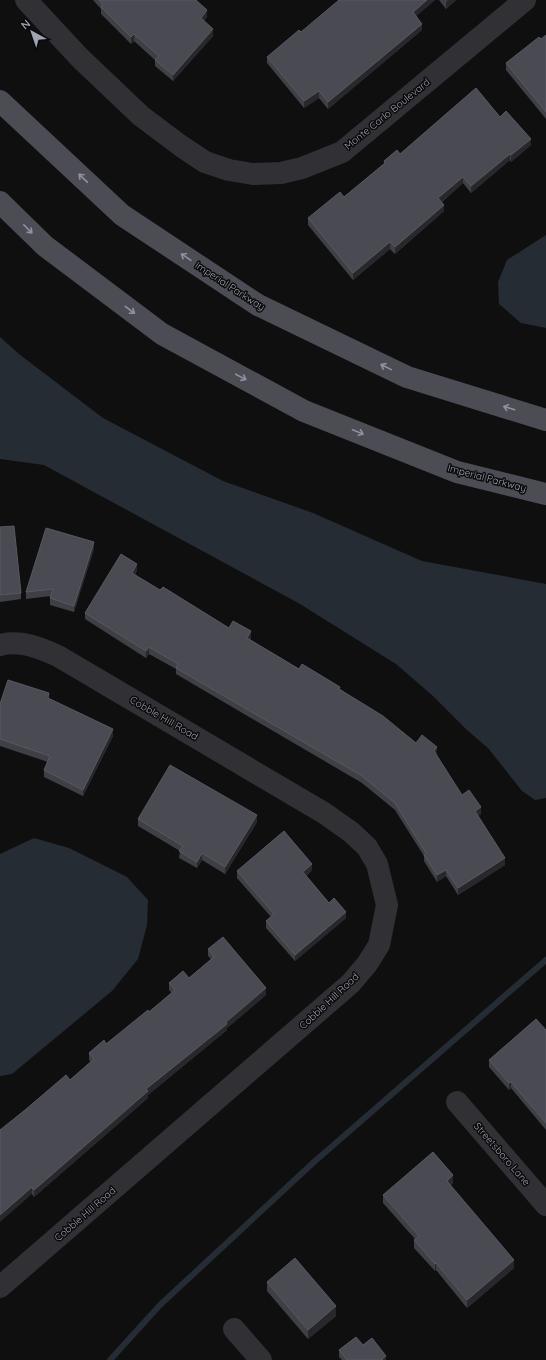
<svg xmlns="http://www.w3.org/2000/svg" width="546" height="1360" font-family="Quicksand,sans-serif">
<rect width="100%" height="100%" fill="#0f0f10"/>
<g fill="#252c34">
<path d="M546,235V328L521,323L499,304L498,282L507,260Z"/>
<path d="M0,337L19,354L103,418L223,481L313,513L422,561L546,584V798L535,800L522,791L488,748L467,730L433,696L396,664L300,604L44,465L0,459Z"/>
<path d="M34,838L69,848L127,877L148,900L147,925L138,959L112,991L12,1074L0,1076V854Z"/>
</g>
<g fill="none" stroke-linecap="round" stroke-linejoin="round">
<path stroke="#252c34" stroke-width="6" d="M110,1360L160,1305L314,1162L546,960"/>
<g stroke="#303035" stroke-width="22">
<path d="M26,0L80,58L141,116L181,146L205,162L229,170L253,174L281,173L302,168L342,152L525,0"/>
<path d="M0,645C21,640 38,647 58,656L324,813L351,832L367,847L377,864L387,905L379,945L367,964L351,983L0,1287"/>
<path d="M457,1102L546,1205"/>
<path d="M234,1329L261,1360"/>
</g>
<g stroke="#4c4c54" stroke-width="22">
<path d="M0,101L122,215L258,305L407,377L546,420"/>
<path d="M0,202L45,246L162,334L304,411L457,472L546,494"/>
</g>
</g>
<g fill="#3f4046">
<path d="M93,0H196L207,17L204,21L213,36L173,81L155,66V60L134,41L131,44L101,14V9Z"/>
<path d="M435,0L416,16L422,30L328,109L319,98L304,108L267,63V57L301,32Z"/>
<path d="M439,0H456L446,9Z"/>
<path d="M546,35V119L506,70V63L541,39Z"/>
<path d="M500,117L531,145L511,162L510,160L471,193L463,183L442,202L444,211L395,254L390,249L353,280L308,225V218L344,197L384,164V161L400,154Z"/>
<path d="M0,527L21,593V599L0,602Z"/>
<path d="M94,549L74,612L50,605V598L51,596L26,599V592Z"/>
<path d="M137,570L135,575L160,590L229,628L251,638L250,640L299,669L340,689L416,743L437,754L436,755L462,795L481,814L478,816L505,865L458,895L446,876L437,882L424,861V856L395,810L362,783L176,674V669L149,654L146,658L85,619V613Z"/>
<path d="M49,699L113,736L83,796L44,777V770L48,762L0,746V704Z"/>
<path d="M138,819L257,822L225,874L202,860L197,868L179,858L180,851L138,826Z"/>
<path d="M312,870L306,876L329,903L346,918L295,961L266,928V921L271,917L237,878V871Z"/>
<path d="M208,949L266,995L227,1028V1030L148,1095V1098L34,1197L32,1194L25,1110L70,1080L91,1062L89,1060V1053L106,1044L149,1012L172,993L169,990V983L189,978L211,959L208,956Z"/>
<path d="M546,1030V1130L511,1088L509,1090L489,1067V1060Z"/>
<path d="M453,1183L450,1186L514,1268L467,1308L436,1270L435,1271L414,1248V1240L415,1239L383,1203V1195Z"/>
<path d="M267,1282L336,1316L308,1339L267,1291Z"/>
<path d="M363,1345L386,1360H342L339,1357V1350Z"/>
</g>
<g fill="#28282c">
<path d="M427,0H435L413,19V12Z"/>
<path d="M448,0H456L446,9V2Z"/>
<path d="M207,10V17L201,25V18Z"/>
<path d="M422,24V30L328,109V102Z"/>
<path d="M213,29V36L173,81V75Z"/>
<path d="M134,34V41L131,44V37Z"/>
<path d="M319,91V98L304,108V101Z"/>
<path d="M531,139V145L511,162V155Z"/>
<path d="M510,154V160L471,193V186Z"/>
<path d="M463,177V183L438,205V198Z"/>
<path d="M444,205V211L395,254V247Z"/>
<path d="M390,242V249L353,280V273Z"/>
<path d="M94,542V549L74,612V606Z"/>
<path d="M137,564V570L132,580V573Z"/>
<path d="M251,631V638L247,644V638Z"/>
<path d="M149,647V654L146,658V651Z"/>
<path d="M113,729V736L83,796V790Z"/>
<path d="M437,747V754L434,758V751Z"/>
<path d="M481,807V814L475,818V811Z"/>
<path d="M257,815V822L225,874V867Z"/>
<path d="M202,853V860L197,868V862Z"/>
<path d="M505,858V865L458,895V888Z"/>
<path d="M312,864V870L303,878V872Z"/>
<path d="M446,870V876L437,882V875Z"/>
<path d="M346,912V918L295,961V955Z"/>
<path d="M266,988V995L227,1028V1030L148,1095V1098L34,1197V1190L146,1089Z"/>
<path d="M511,1082V1088L509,1090V1083Z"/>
<path d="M453,1175V1183L447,1189V1181Z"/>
<path d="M32,1187V1194L0,1222V1215Z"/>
<path d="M514,1260V1268L467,1308V1300Z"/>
<path d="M436,1263V1270L435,1271V1264Z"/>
<path d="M336,1306V1316L308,1339V1330Z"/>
<path d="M386,1356V1360H382V1359Z"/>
</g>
<g fill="#4a4b52" stroke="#575961">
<path d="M99,0H196L207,10L201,18L213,29L173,75L155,60L159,56L134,34L131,37L101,7L103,5Z"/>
<path d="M339,0H427L413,12L422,24L328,102L319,91L304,101L267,57L299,30L301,32Z"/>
<path d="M546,35V112L506,63L539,37L541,39Z"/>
<path d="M476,88L500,117L506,111L531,139L511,155L510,154L471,186L463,177L438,198L444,205L395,247L390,242L353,273L308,218L340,192L344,197L385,163L384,161L397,150L400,154Z"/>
<path d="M14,526L21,593L0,595V527Z"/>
<path d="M46,528L94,542L74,606L50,598L53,589L26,592Z"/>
<path d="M121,554L137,564L132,573L160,590L163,587L229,628L233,621L251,631L247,638L299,669L302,664L340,687L339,689L383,716L416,743L422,735L437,747L434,751L462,795L469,790L481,807L475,811L505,858L458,888L446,870L437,875L424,855L426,853L395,803L362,776L176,668L178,664L149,647L146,651L85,613Z"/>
<path d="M8,680L49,693L48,698L113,729L83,790L44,770L50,756L0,739V704Z"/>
<path d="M170,765L257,815L225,867L202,853L197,862L179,851L183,846L138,819Z"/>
<path d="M284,831L312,864L303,872L329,903L334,898L346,912L295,955L266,921L274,914L237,871Z"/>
<path d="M223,937L266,988L226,1022L227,1024L146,1089L148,1091L34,1190L32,1187L0,1215V1130L25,1110L66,1075L70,1080L94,1059L89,1053L104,1040L106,1044L148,1010L149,1012L175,990L169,983L183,971L189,978L214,957L208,949Z"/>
<path d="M536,1019L546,1030V1123L511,1082L509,1083L489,1060Z"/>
<path d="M433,1152L453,1175L447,1181L514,1260L467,1300L436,1263L435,1264L414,1240L419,1236L383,1195Z"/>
<path d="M295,1258L336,1306L308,1330L267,1282Z"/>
<path d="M356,1337L363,1345L372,1338L386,1356L382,1359L383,1360H347L339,1350Z"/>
</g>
<defs><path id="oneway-shaft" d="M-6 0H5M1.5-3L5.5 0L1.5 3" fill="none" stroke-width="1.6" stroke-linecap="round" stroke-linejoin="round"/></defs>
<g stroke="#8e929f">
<use href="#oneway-shaft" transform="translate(83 178) rotate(-137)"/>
<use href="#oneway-shaft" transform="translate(28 229) rotate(45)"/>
<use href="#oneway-shaft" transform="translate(186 257) rotate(-146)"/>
<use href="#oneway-shaft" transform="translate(130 310) rotate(37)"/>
<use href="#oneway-shaft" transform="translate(386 367) rotate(-154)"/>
<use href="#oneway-shaft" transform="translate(241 377) rotate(28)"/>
<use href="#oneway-shaft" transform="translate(509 408) rotate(-163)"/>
<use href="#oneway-shaft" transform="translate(358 432) rotate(22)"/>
</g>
<g text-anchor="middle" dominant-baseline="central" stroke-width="3" stroke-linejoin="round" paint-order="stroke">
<g font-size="10" fill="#9fa3b2" stroke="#0a0a0b">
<text transform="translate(387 114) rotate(-39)">Monte Carlo Boulevard</text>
<text transform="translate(230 286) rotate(33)">Imperial Parkway</text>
<text transform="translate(487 478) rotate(15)">Imperial Parkway</text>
<text transform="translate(164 718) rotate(30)">Cobble Hill Road</text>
<text transform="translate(329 1001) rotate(-43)">Cobble Hill Road</text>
<text transform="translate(502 1154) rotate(49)">Streetsboro Lane</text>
<text transform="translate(85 1214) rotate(-41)">Cobble Hill Road</text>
</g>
</g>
<g transform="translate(32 32) rotate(320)" stroke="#0a0a0b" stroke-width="3" paint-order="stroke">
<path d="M0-3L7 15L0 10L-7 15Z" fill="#9fa3b2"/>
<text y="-6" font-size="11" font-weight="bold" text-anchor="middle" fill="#9fa3b2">N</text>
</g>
</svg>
